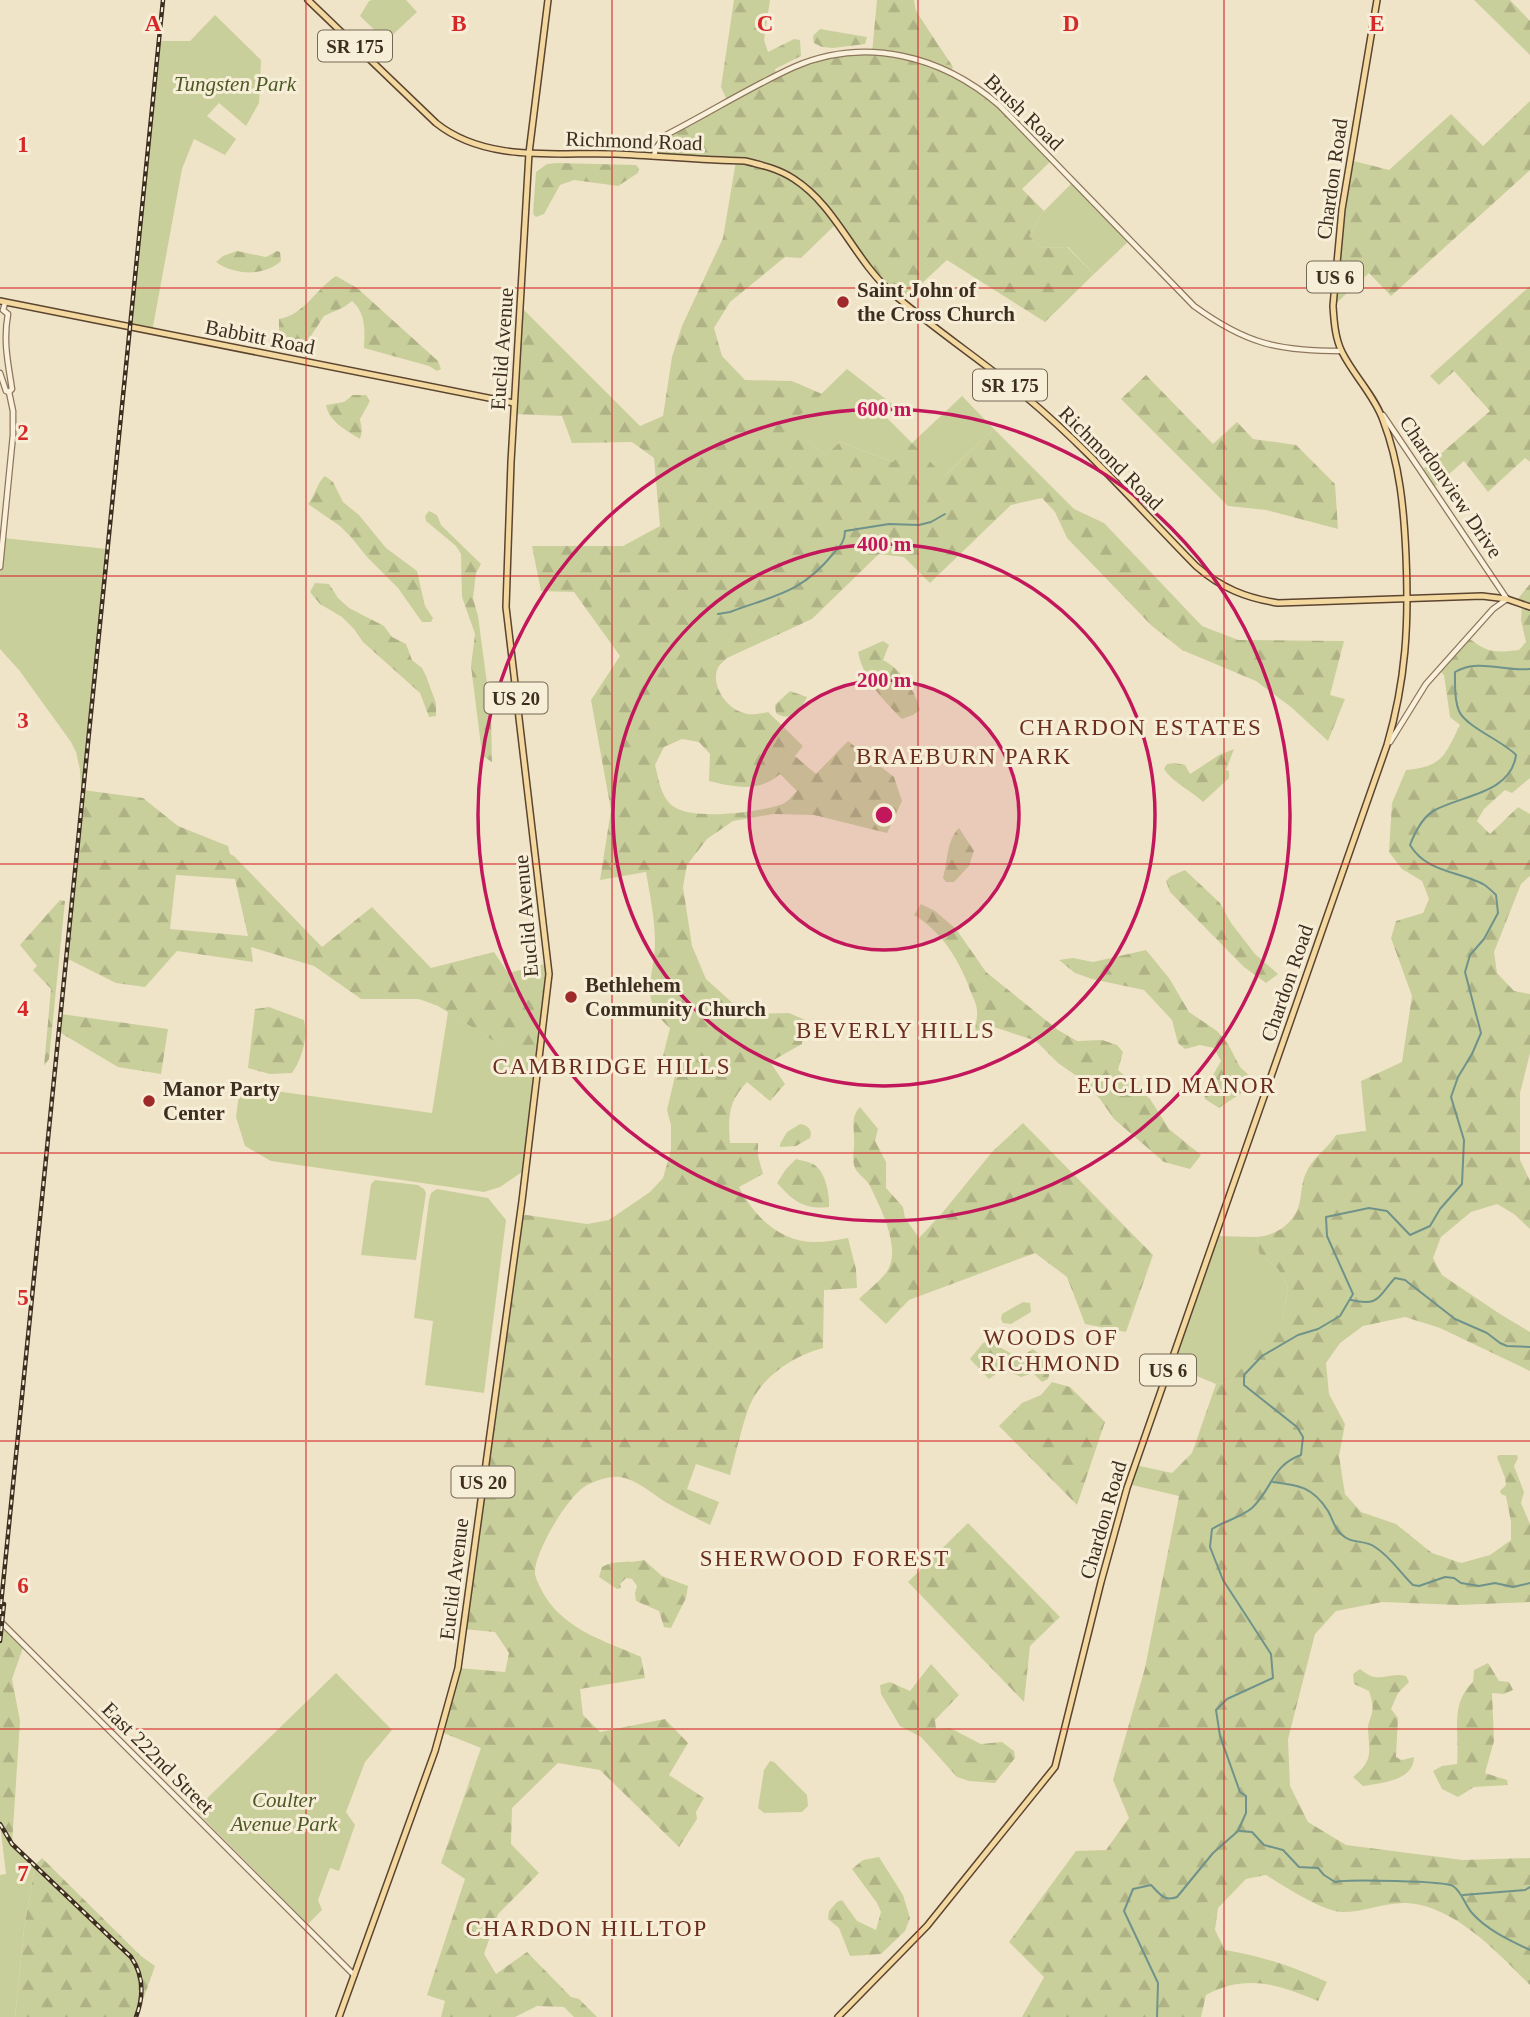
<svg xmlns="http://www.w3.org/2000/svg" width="1530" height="2017" viewBox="0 0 1530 2017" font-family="'Times New Roman',serif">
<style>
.green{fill:#c9cf9b}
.forest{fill:url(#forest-firs);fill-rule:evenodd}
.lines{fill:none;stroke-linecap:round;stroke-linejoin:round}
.stream{stroke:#6f938a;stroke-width:2}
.minor-casing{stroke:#8d765c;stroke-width:7}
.major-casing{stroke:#5b4430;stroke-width:8}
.minor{stroke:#faf1dc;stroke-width:4.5}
.major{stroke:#f3d9a0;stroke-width:5}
.rail-casing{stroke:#3d2e20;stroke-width:4.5}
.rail{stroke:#f7eed8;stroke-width:2;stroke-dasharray:5;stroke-linecap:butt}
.grid{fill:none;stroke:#d62828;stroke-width:2;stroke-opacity:0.55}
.ring{fill:none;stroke:#c2185b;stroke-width:3.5}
.poi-dot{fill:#9e2a2b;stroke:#f7eed8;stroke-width:2.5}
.labels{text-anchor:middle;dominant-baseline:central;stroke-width:6;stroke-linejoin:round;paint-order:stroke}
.shield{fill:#f7eed8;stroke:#756857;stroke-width:2}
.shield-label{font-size:19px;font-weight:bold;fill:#3d2e20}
.park-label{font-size:21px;font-style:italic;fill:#4d5a26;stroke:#f7eed8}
.street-label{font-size:21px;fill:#3d2e20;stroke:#f7eed8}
.poi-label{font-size:21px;font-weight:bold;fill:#3d2e20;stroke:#f7eed8;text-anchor:start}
.neighbourhood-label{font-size:23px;letter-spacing:2px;fill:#6b2e1e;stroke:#f7eed8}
.grid-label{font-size:23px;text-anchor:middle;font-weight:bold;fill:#d62828;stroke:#f7eed8;stroke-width:6;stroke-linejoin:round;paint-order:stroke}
.centre{fill:#c2185b;stroke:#f7eed8;stroke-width:3.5}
.ring-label{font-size:21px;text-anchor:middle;font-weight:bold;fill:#c2185b;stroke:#f7eed8;stroke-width:6;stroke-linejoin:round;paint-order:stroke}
</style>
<defs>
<pattern id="forest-firs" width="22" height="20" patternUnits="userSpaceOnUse" patternTransform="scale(1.75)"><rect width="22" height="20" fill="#c9cf9b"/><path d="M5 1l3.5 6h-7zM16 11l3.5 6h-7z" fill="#aeb285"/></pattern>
</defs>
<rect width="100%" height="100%" fill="#f0e4c8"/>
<g class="green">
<path d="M372 0H406L417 12 386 41 360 16 369 1Z"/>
<path d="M215 15 261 60 259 103 246 126 219 103 207 116 236 139 225 155 194 139 182 169 152 332 130 328 159 41H190Z"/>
<path d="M1073 182 1130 240 1094 274 1068 247 1042 248 1029 236 1044 211Z"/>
<path d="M847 369 896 407 886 417 912 443 962 396 994 429 944 476 893 462 840 442 826 455 787 427Z"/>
<path d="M3 538 107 549 83 790H81L80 770 76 752 71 742 19 670 0 649V567Z"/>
<path d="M448 1012 539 1069 525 1170 500 1187 484 1192 271 1161 245 1146 236 1117 240 1086 432 1113Z"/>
<path d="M375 1180 418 1185 424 1189 426 1193 416 1260 361 1255 371 1184Z"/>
<path d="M437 1189 488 1198 506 1220 484 1393 425 1385 433 1321 414 1318 429 1200 431 1193Z"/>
<path d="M1215 1236 1257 1237 1259 1253 1278 1269 1288 1287 1283 1319 1264 1344 1231 1381 1216 1384 1170 1365Z"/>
<path d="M1023 1302 1030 1303 1031 1312 1011 1324 1003 1323 1001 1319 1002 1314Z"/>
<path d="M336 1673 392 1730 365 1762 346 1812 355 1825 339 1871 330 1868 318 1900 322 1910 308 1924 195 1810Z"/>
<path d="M770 1761 774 1762 807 1795 808 1806 802 1812 764 1813 758 1808 764 1770Z"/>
<path d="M0 1824 7 1838 35 1865 24 1929 15 2017H0V1875L6 1874Z"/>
</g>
<g class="forest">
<path d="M734 0H770L764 40 768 52 794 39 800 40 801 56 775 69 777 76 829 56 872 53 877 0H914L916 11 953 67 951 71 983 91 1052 160 1022 189 1044 211 1029 236 1042 248 1067 247 1094 274 1045 322 947 260 903 301 891 292 836 224 801 258 785 257 730 302 714 328 722 356 745 380 792 381 822 394 788 427 826 455 840 442 893 462 912 443 944 476 994 429 1074 509 1104 523 1202 626 1238 640 1344 641 1330 695 1345 699 1328 741 1291 707 1256 681 1182 650 1152 626 1067 538 1055 512 1042 498 1011 505 930 583 904 557 879 554 812 619 727 658C724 661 721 663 719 666 709 682 725 707 741 712 750 716 759 714 768 712L803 746 795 756 816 774 848 741 894 777 902 801 887 833 814 815 773 814 733 821 707 839 687 865 683 887 692 946 706 979 737 1007 752 1014 789 1013 805 1020 802 1044 770 1062 785 1084 770 1101 747 1082C728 1102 728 1117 730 1143H758V1156L763 1174 739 1187C754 1217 781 1242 815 1242 826 1242 837 1240 848 1238L856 1269 857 1288 824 1290 823 1348C793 1356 761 1377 749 1407 741 1429 736 1453 730 1475L696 1464 687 1489 719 1502 710 1525C696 1518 681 1511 667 1503 652 1494 638 1480 620 1477 609 1476 594 1481 584 1487 567 1498 533 1554 535 1574 536 1579 539 1585 541 1589 561 1629 603 1640 641 1657L645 1678 580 1689 583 1715 600 1732 665 1719 688 1743 669 1775 704 1798 696 1812 697 1819 679 1847 600 1770 558 1763 512 1808 511 1844 539 1873 498 1914 484 1954 496 1974 527 1952 571 1997 579 1999 597 2017H574L564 2007 537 2006 515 2017H441L445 2001 427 1995 465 1879 441 1863 481 1748 441 1732 458 1668 505 1672 509 1653 495 1632 463 1629 520 1214 587 1224 609 1220 650 1192 663 1178 671 1150V1125L667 1110 678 1063 663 1056 670 1028C638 1000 654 979 655 943 655 919 650 896 646 872L600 880 611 810 591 700 620 656 574 592 541 591 532 546H623L660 526 654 458 632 442 572 443 562 416 514 414 521 307 640 426 663 416 672 357 682 326 723 238 736 161 654 158 661 139 728 102 721 87ZM682 739 699 742 710 754 709 781C734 787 759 793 780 774L797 791C792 796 787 803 780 805 758 812 697 820 676 808 661 800 659 780 655 765L664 747Z"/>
<path d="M1474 0H1510L1530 21V55Z"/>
<path d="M820 29 867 37 865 44 833 48 822 47 814 43 813 36Z"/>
<path d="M1530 101V170L1391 296 1369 273 1333 306 1350 160 1389 170 1451 114 1483 146Z"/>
<path d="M557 163 636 165 639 169 638 173 618 186 574 180 560 185 544 214 536 217 533 214 536 172 547 164Z"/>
<path d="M237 251 266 257 277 251 280 252 281 261C264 277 234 275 216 262L223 256Z"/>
<path d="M336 276 357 288 438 361 441 369 437 371 429 366 364 348C365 331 366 313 352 301L344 307 324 316 305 345 279 336V319C304 315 316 289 336 276Z"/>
<path d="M1530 286V462L1525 458 1488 492 1464 461 1433 488 1421 471 1490 411 1454 371 1439 385 1430 376Z"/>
<path d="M1146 375 1213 444 1237 422 1253 439 1296 445 1335 484 1338 529 1266 510 1228 506 1121 399Z"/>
<path d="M353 395H366L370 401 360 419 362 431 360 439C346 430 329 422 326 405L344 402Z"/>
<path d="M325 476 333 482 343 502 359 515 386 548 417 571 425 606 433 618 431 622H422L398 588 367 557 351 537 340 526 308 504C316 494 316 484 325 476Z"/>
<path d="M429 511 437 515 441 525 481 564 476 573 473 598 478 616 491 713 492 762 483 756 481 746 471 666 475 634 462 597 461 554 456 546 426 521 425 516Z"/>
<path d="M315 583 329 584 338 598 349 608 384 626 392 637 406 644 412 660 422 668 426 676 436 703V716L429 717 420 693 363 642 354 629 342 617 320 604 310 592Z"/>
<path d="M1530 584V778L1512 793 1505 790 1484 809 1477 821 1490 834 1518 807 1530 814V876L1521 884 1494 952 1497 973 1514 991 1530 994V1053L1520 1093V1160L1530 1181V1229L1514 1214 1497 1204 1471 1212 1441 1237 1433 1258 1442 1275 1500 1314 1530 1332V1371L1440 1328 1405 1317 1363 1326 1340 1343 1326 1363 1329 1394 1345 1424 1339 1456 1345 1494 1361 1512 1396 1524 1432 1553 1461 1563 1490 1555 1511 1540V1522L1506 1496 1501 1494 1500 1491 1506 1485 1505 1478 1497 1457 1499 1455H1517L1518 1458 1514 1466 1524 1492 1521 1503 1530 1524V1602L1458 1605 1382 1602 1336 1611 1315 1634 1288 1739 1290 1786 1308 1822 1346 1845 1463 1860 1530 1858V1985C1498 1953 1455 1906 1407 1903 1386 1902 1364 1912 1343 1912 1323 1912 1284 1886 1266 1875L1246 1879 1218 1908 1215 1930 1225 1950C1262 1956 1294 1967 1327 1982L1318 2001C1279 1985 1246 1973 1206 1995L1201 2017H1022L1044 1977 1009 1942 1076 1851 1106 1850 1129 1818 1113 1780 1145 1668 1179 1496 1128 1484 1135 1465 1172 1473 1192 1453 1216 1384 1231 1381 1283 1319 1288 1287 1278 1269 1259 1253 1257 1237C1278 1235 1296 1222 1300 1201 1302 1189 1302 1179 1308 1169 1315 1156 1328 1148 1336 1135L1366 1131 1361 1081 1402 1062 1412 996 1391 938 1396 921 1423 913 1429 899 1422 881 1402 869 1389 852 1392 803 1406 770C1444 766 1444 756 1460 725L1450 717 1444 675 1438 669 1467 637C1488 653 1494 653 1519 650L1526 642 1521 620 1522 604 1516 601Z"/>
<path d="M883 641 889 645 883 660C901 669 915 690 920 710L913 715 902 719C882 699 864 680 858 652Z"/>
<path d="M790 691 807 697C801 711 790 723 776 713L775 705Z"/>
<path d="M1234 749 1226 770 1229 771V778L1203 802C1191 790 1174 784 1164 769L1167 764 1175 763 1185 765 1190 774 1219 755Z"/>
<path d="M83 790 143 798 178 826 228 846 230 854 234 856 322 947 372 907 431 968 494 952 508 973 549 963 539 1069 438 1006 419 999H361L314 966 251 947 253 962 177 951 145 987 116 983 66 958ZM176 875 235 879 248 936 170 929Z"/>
<path d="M959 828 974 851 969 866 954 882H946L943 878C948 861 946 841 959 828Z"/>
<path d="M1185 870 1220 903 1231 923 1255 954 1278 974 1266 983 1244 967 1170 892 1166 881 1171 876Z"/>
<path d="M60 900 65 901 49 1059 44 1066 51 989 33 970 37 966 20 945Z"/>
<path d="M921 904 935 911 956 929 986 972 1058 1030 1077 1041 1102 1040 1117 1045 1123 1052 1118 1070 1150 1099 1169 1129 1201 1155 1190 1169 1164 1162 1114 1119 1100 1099 1081 1079 1058 1063 1036 1041 985 1024 976 1033C974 1025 978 1019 977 1011 977 1006 974 999 972 995 961 963 943 932 914 915Z"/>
<path d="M1146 950 1169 978 1189 1012 1217 1031 1227 1042 1240 1067 1251 1077 1241 1093 1219 1108 1205 1099 1204 1091 1221 1061 1214 1048 1200 1045 1185 1049 1178 1043 1172 1020 1144 990 1092 979 1075 973 1059 960 1073 958 1093 962Z"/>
<path d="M269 1007 304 1020C308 1038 302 1059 292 1073L270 1074 248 1068 255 1009Z"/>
<path d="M61 1014 168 1029 161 1074 118 1067 59 1032Z"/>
<path d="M860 1107 878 1129 875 1141 886 1162V1188L903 1207 905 1218 919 1238 943 1212 992 1152 1023 1123 1153 1255 1126 1332 1085 1324 1067 1277 1035 1253 909 1300 886 1324 859 1299C867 1291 879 1282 886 1273 903 1250 880 1207 870 1186 866 1178 856 1174 854 1165 852 1156 855 1146 854 1138 854 1126 851 1116 860 1107Z"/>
<path d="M800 1124C808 1125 813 1130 810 1138L796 1146 780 1147V1144L787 1132Z"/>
<path d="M796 1159C803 1161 813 1162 818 1168 826 1176 830 1196 829 1207 805 1210 793 1201 777 1183L786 1169Z"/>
<path d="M989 1341 1019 1358 1033 1349 1052 1364 1048 1379 1042 1382 1033 1373 1021 1377 1003 1369 989 1379 970 1359 983 1343Z"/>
<path d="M1052 1382 1070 1387 1105 1422 1077 1505 999 1426 1022 1403 1041 1395Z"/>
<path d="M968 1523 1060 1617 1030 1646 1024 1702 908 1582Z"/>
<path d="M644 1560 662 1576 688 1586 686 1598 671 1628 664 1627 659 1611 636 1601 635 1593 637 1586 632 1579 626 1578 620 1584 621 1588 617 1589 599 1577 602 1567C616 1559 629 1564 644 1560Z"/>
<path d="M0 1621 24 1645 12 1679 20 1721 12 1844 0 1824Z"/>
<path d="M1488 1663 1499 1681 1509 1682 1513 1690 1504 1694 1492 1693 1494 1741 1485 1773 1507 1780 1508 1785 1474 1787 1458 1797 1442 1789 1433 1771 1442 1766 1457 1764C1460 1735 1449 1704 1473 1682L1474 1670Z"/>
<path d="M931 1664 959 1695 935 1720 936 1729 950 1728 981 1744 1002 1742 1014 1751 1015 1758 995 1783 969 1781 957 1777 921 1737 900 1726 881 1694 880 1685 890 1682 910 1691Z"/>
<path d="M1360 1669C1380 1686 1386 1671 1406 1676L1409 1682 1398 1693 1391 1709 1398 1718 1396 1757 1402 1760 1414 1757C1414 1781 1381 1783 1363 1786L1353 1777C1374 1760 1369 1753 1368 1728 1368 1723 1371 1718 1372 1712 1374 1706 1371 1698 1369 1691L1354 1684 1353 1674Z"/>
<path d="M879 1857 903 1895 910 1918 905 1931 881 1954 850 1956 839 1928 828 1919 829 1911 837 1902 842 1900 857 1921 876 1930 881 1912 877 1903 852 1869 863 1860Z"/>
<path d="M42 1858 141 1956 155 1966 137 2017H15L24 1929 35 1865Z"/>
</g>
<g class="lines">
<g class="stream">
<path d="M718 614 730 612C775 595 800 594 833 554 840 546 845 542 845 531L889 524 919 525 931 522 945 514"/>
<path d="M1351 1300C1380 1307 1378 1296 1395 1278L1405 1280 1455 1319 1487 1333 1500 1343 1507 1346 1530 1347"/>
<path d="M1273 1482C1299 1485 1313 1487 1328 1511 1333 1519 1334 1528 1341 1534 1352 1545 1364 1539 1375 1547 1391 1557 1400 1573 1413 1585L1419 1586 1445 1577 1454 1578 1461 1583 1479 1586 1495 1583 1513 1587 1530 1583"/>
<path d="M1240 1831 1252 1832 1264 1845 1283 1850 1299 1867 1318 1868 1324 1875 1335 1882C1348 1879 1445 1881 1453 1886 1463 1893 1464 1904 1472 1913 1487 1930 1509 1940 1530 1950"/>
<path d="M1463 1895 1525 1890 1530 1887"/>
<path d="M1157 2017 1158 1983 1124 1911 1133 1889 1151 1885C1160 1894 1164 1902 1177 1897L1213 1853 1238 1831 1246 1813V1796L1240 1792 1220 1736 1216 1710 1227 1699 1273 1678 1271 1654 1223 1580 1210 1547 1212 1529C1223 1522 1243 1516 1252 1508 1273 1488 1272 1465 1301 1455L1303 1437 1297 1427 1244 1385V1375L1262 1356 1298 1335 1318 1329 1340 1316 1353 1294 1327 1236 1326 1217 1369 1208 1387 1211 1410 1235 1430 1226 1440 1209 1462 1184 1464 1140 1451 1097 1458 1077 1472 1054 1481 1033 1465 972 1470 955 1484 939 1498 913 1496 895C1492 891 1488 887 1483 884 1458 871 1426 872 1410 845 1415 832 1422 817 1435 810 1463 795 1511 793 1516 755 1503 741 1466 727 1459 711 1454 700 1455 684 1455 672 1479 658 1504 672 1530 669"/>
</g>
<defs>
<g id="minor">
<path d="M654 156 656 148 666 135C709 113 750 87 794 67 866 36 942 56 999 105L1194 306C1246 344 1278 351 1341 351"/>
<path d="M0 373 6 391 9 392 12 389C8 363 3 341 8 314L3 310 5 303"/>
<path d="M1383 415 1507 599 1493 609 1426 684 1390 742"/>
<path d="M0 567 13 435V411L9 392"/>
<path d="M0 1621 354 1975"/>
</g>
<g id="major">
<path d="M308 0 436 123C486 163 556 152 616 154 659 156 702 160 745 161 762 165 779 169 794 179 836 206 854 259 891 292 934 329 982 361 1026 397 1087 448 1140 509 1196 566 1221 588 1246 598 1278 603L1482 596 1507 599 1530 607"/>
<path d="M0 301 514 403"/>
<path d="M339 2017 435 1751 458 1668 522 1201 549 974 506 607 511 462 529 153 548 0"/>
<path d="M838 2017 927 1926 1055 1767 1101 1582 1127 1488 1387 745C1406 680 1409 624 1406 556 1404 509 1400 465 1383 420 1374 395 1354 376 1342 352 1335 338 1334 321 1333 306L1342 209 1377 0"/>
</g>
</defs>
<use href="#minor" class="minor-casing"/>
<use href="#major" class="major-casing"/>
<use href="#minor" class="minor"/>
<use href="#major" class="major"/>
<defs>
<g id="rail">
<path d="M0 1614 163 0"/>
<path d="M0 1641 4 1604"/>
<path d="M0 1824 12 1844 131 1957C144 1976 144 1996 136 2017"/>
</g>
</defs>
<use href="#rail" class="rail-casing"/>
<use href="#rail" class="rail"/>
</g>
<path class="grid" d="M306 0V2017M612 0V2017M918 0V2017M1224 0V2017M0 288H1530M0 576H1530M0 864H1530M0 1153H1530M0 1441H1530M0 1729H1530"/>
<circle cx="884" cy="815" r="135" fill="#c2185b" fill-opacity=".12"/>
<g class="ring">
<circle cx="884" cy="815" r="135"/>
<circle cx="884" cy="815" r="271"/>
<circle cx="884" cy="815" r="406"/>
</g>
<g class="poi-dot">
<circle cx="843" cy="302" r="7"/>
<circle cx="571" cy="997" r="7"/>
<circle cx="149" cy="1101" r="7"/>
</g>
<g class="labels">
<g class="shield">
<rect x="318" y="30.5" width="74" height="31" rx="5"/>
<rect x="1307" y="261.5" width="56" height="31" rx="5"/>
<rect x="973" y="369.5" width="74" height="31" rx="5"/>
<rect x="484.5" y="682.5" width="63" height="31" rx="5"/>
<rect x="1140" y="1354.5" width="56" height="31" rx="5"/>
<rect x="451.5" y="1466.5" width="63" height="31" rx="5"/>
</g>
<g class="shield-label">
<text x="355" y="46">SR 175</text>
<text x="1335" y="277">US 6</text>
<text x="1010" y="385">SR 175</text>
<text x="516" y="698">US 20</text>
<text x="1168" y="1370">US 6</text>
<text x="483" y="1482">US 20</text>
</g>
<g class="park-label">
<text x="235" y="84">Tungsten Park</text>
<text x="284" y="1800">Coulter<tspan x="284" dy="24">Avenue Park</tspan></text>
</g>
<g class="street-label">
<text transform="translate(1024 112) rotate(44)">Brush Road</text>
<text transform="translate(634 141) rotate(2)">Richmond Road</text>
<text transform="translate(1332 179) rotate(-82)">Chardon Road</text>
<text transform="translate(260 337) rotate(11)">Babbitt Road</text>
<text transform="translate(502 349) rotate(-86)">Euclid Avenue</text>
<text transform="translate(1111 458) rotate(45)">Richmond Road</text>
<text transform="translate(1451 487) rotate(56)">Chardonview Drive</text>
<text transform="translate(526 916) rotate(-95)">Euclid Avenue</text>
<text transform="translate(1287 983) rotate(-71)">Chardon Road</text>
<text transform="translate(1103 1520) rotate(-74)">Chardon Road</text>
<text transform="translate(454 1579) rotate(-83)">Euclid Avenue</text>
<text transform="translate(158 1758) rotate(45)">East 222nd Street</text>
</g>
<g class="poi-label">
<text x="857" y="290">Saint John of<tspan x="857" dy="24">the Cross Church</tspan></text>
<text x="585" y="985">Bethlehem<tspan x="585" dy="24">Community Church</tspan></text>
<text x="163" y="1089">Manor Party<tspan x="163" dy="24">Center</tspan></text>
</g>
<g class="neighbourhood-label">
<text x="1141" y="727">CHARDON ESTATES</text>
<text x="964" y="756">BRAEBURN PARK</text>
<text x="896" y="1030">BEVERLY HILLS</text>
<text x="612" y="1066">CAMBRIDGE HILLS</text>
<text x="1177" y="1085">EUCLID MANOR</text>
<text x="1051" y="1337">WOODS OF<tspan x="1051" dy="26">RICHMOND</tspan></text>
<text x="825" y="1558">SHERWOOD FOREST</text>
<text x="587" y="1928">CHARDON HILLTOP</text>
</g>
</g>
<g class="grid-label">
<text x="153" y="31">A</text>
<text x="459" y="31">B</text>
<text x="765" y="31">C</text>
<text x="1071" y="31">D</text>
<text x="1377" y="31">E</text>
<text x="23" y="152">1</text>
<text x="23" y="440">2</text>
<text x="23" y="728">3</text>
<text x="23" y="1016">4</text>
<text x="23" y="1305">5</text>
<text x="23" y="1593">6</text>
<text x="23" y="1881">7</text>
</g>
<circle cx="884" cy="815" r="10" class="centre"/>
<g class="ring-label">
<text x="884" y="416">600 m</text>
<text x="884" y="551">400 m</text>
<text x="884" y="687">200 m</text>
</g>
</svg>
